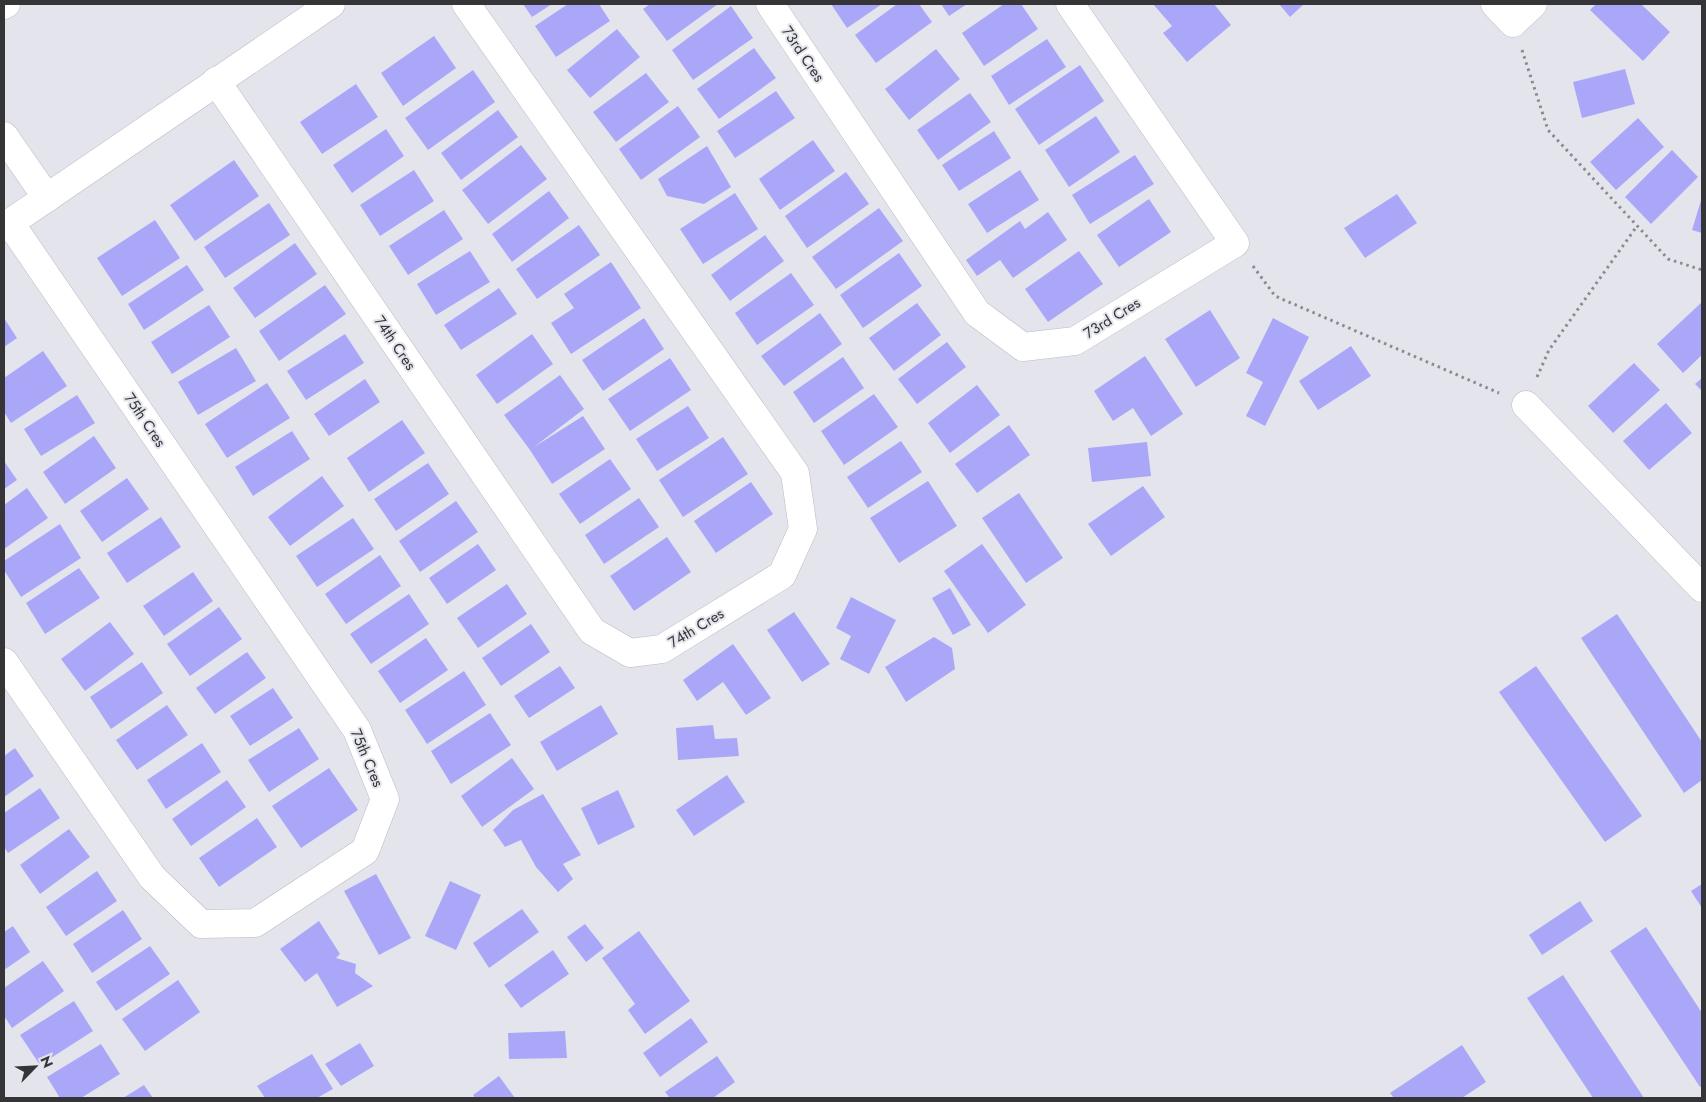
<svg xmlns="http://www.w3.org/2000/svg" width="1706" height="1102" viewBox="0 0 1706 1102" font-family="Jost,sans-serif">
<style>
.building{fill:#aaa7f9}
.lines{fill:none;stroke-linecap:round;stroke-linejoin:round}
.minor-casing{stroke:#bbbbc2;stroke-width:29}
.path{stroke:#8a8b90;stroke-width:3;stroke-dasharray:2.5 4;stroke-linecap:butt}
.minor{stroke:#fff;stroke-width:28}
.labels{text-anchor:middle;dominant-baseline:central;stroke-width:4;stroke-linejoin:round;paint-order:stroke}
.street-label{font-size:15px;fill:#353538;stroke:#e4e5ec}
</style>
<rect width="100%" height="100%" fill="#e4e5ec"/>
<g class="building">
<path d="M523 4H552L532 17Z"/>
<path d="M568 4H599L610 21 556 57 535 26Z"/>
<path d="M650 4H718L667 41 643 9Z"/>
<path d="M831 4H882L847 28Z"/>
<path d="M897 4H919L932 22 876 63 855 35Z"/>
<path d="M941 4H967L949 16Z"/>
<path d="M1004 4H1021L1038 29 984 66 962 33Z"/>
<path d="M1153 4H1214L1231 25 1187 62 1163 33 1172 26Z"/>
<path d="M1279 4H1304L1290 17Z"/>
<path d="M1596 4H1641L1670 32 1643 61 1590 10Z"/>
<path d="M731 6 753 38 693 80 672 50Z"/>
<path d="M617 29 640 57 590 98 567 70Z"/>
<path d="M434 36 456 68 403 106 381 73Z"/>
<path d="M1047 39 1066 67 1009 105 991 76Z"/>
<path d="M754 48 776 78 719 119 697 89Z"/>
<path d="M936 49 960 79 909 120 885 89Z"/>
<path d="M1080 65 1104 101 1039 145 1015 109Z"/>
<path d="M1625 69 1635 104 1582 118 1573 82Z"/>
<path d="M473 70 495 102 428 150 405 118Z"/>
<path d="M646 73 669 102 616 142 593 112Z"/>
<path d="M356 84 378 117 322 154 300 122Z"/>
<path d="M776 91 795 118 735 158 717 131Z"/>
<path d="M970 93 991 122 938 160 917 130Z"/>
<path d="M678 106 700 137 641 180 619 149Z"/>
<path d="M498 110 518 137 461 180 441 153Z"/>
<path d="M1096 116 1120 152 1069 187 1045 150Z"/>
<path d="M1638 118 1664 147 1616 190 1590 162Z"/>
<path d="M386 129 404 156 352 193 333 165Z"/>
<path d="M994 131 1011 158 959 191 942 165Z"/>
<path d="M813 140 835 171 780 210 759 179Z"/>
<path d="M521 145 547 179 488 224 462 190Z"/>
<path d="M707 146 731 187 704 204 667 196 658 179Z"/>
<path d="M1672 150 1698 177 1651 224 1625 197Z"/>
<path d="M1135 155 1154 184 1090 224 1072 195Z"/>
<path d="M234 160 259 196 195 241 170 205Z"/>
<path d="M414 170 434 201 380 236 360 205Z"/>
<path d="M1020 170 1039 200 987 233 968 204Z"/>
<path d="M846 172 869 204 807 248 785 216Z"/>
<path d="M549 191 569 218 512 262 492 234Z"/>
<path d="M735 193 758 229 703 264 680 229Z"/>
<path d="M1397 194 1417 223 1365 258 1344 228Z"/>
<path d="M1702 197V233L1692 230Z"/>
<path d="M1149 199 1171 232 1119 267 1097 235Z"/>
<path d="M269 203 290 235 225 278 204 247Z"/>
<path d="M879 208 903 241 836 289 812 257Z"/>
<path d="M444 210 463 239 408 275 389 246Z"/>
<path d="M1048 212 1067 240 1013 278 1000 260 977 276 966 260 1020 221 1025 229Z"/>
<path d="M155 220 180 258 122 296 97 258Z"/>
<path d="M579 225 600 255 537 299 516 269Z"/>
<path d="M765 235 784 261 730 301 711 275Z"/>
<path d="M295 243 317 274 255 318 233 288Z"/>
<path d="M470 251 490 282 436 315 417 284Z"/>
<path d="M1079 251 1103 284 1048 322 1025 289Z"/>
<path d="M899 253 922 286 863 328 840 295Z"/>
<path d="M611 262 641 308 571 354 551 323 574 308 564 294Z"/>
<path d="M187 265 204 290 144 330 128 304Z"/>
<path d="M791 273 814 305 757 345 735 313Z"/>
<path d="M325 285 346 314 279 361 259 331Z"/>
<path d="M499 288 517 314 461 350 444 325Z"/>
<path d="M1702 302V355L1683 373 1657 344Z"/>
<path d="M917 303 941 335 894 371 869 338Z"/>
<path d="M209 305 230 337 172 374 151 342Z"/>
<path d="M1210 310 1240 358 1196 387 1165 339Z"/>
<path d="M820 313 842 344 784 386 761 356Z"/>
<path d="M4 318 17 338 4 347Z"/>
<path d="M644 318 664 349 603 391 582 360Z"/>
<path d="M1273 318 1309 337 1265 426 1246 416 1263 382 1246 373Z"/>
<path d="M345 334 364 363 306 400 287 371Z"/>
<path d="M532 334 553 364 497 404 476 375Z"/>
<path d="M947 342 966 367 917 404 898 379Z"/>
<path d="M1351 346 1371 376 1318 410 1299 381Z"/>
<path d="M236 348 256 381 198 415 178 382Z"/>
<path d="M43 351 67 386 11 423 4 412V378Z"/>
<path d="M1145 356 1183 414 1151 436 1133 408 1113 421 1094 391Z"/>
<path d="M843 357 864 388 814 423 793 392Z"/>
<path d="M670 358 691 390 630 431 608 399Z"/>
<path d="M1634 363 1660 390 1613 433 1588 406Z"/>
<path d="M560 375 584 409 534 447 583 416 605 449 552 484 530 450 504 415Z"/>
<path d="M1702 378V391L1695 384Z"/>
<path d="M365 379 380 402 329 436 314 414Z"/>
<path d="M267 383 290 418 227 458 205 424Z"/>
<path d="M977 385 1000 415 950 453 928 423Z"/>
<path d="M874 394 898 427 844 465 821 431Z"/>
<path d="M77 395 95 423 41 456 24 429Z"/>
<path d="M1666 403 1692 433 1649 470 1623 441Z"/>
<path d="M688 406 709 438 657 471 636 439Z"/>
<path d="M402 420 425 453 369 492 347 458Z"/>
<path d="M1009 425 1030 455 977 493 955 464Z"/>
<path d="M292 431 310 459 253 496 235 467Z"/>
<path d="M94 436 116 468 65 504 43 472Z"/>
<path d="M723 437 748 474 683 517 659 480Z"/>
<path d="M901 441 922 472 868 508 847 477Z"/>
<path d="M1147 442 1151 476 1092 482 1088 448Z"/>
<path d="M610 459 631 489 580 524 559 494Z"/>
<path d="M4 461 17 480 4 489Z"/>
<path d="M428 463 449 494 396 531 374 499Z"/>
<path d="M322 476 344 506 290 546 268 517Z"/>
<path d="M127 478 149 509 102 542 80 511Z"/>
<path d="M928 481 957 526 899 563 870 518Z"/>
<path d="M751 482 773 514 716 553 694 521Z"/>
<path d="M1143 486 1165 517 1111 556 1088 524Z"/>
<path d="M27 488 48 518 4 549V505Z"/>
<path d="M1019 493 1063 558 1026 583 982 518Z"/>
<path d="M639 498 659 527 604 564 585 535Z"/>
<path d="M456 501 478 532 420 572 399 541Z"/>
<path d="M161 517 181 547 127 583 107 553Z"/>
<path d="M353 518 374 549 317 587 296 556Z"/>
<path d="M60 524 81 558 21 597 4 570V561Z"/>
<path d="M667 537 691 572 634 611 610 576Z"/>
<path d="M478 544 496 570 447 604 429 578Z"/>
<path d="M982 544 1026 605 988 633 944 571Z"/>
<path d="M380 555 401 586 346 624 325 594Z"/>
<path d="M79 568 100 598 45 634 26 603Z"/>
<path d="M193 572 213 601 164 636 143 606Z"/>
<path d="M507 584 527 614 478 648 457 618Z"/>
<path d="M950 588 971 625 953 635 932 598Z"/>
<path d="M409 594 429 624 371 664 350 634Z"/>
<path d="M851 597 896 620 869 674 840 659 851 636 836 628Z"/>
<path d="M219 607 242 639 190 676 167 644Z"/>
<path d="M794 612 830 664 802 682 767 630Z"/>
<path d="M1617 614 1702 742V780L1684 793 1581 638Z"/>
<path d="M110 622 134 654 85 691 61 659Z"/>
<path d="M531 624 550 652 501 686 482 658Z"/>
<path d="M934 637 952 648 955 669 906 702 885 667Z"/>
<path d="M426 638 448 670 400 703 378 671Z"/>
<path d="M733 644 771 698 746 715 723 682 697 701 683 680Z"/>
<path d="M247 652 266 678 215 714 196 688Z"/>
<path d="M142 662 163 693 111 729 90 697Z"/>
<path d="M560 666 575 688 529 718 514 696Z"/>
<path d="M1536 666 1642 816 1605 842 1499 692Z"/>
<path d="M464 671 486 705 427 744 405 710Z"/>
<path d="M273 688 293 718 250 746 230 716Z"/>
<path d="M167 705 188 735 137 770 116 740Z"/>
<path d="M601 705 618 734 557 771 540 742Z"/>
<path d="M490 713 511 745 451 784 431 751Z"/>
<path d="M713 725 715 739 737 738 739 756 678 760 676 728Z"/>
<path d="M299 728 319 759 269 792 248 760Z"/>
<path d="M202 743 221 772 166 809 147 780Z"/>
<path d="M15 748 34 776 4 797V756Z"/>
<path d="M512 758 534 789 482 827 461 796Z"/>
<path d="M329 768 358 810 301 848 272 806Z"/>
<path d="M727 775 745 802 694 836 676 810Z"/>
<path d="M227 780 246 807 191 846 172 819Z"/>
<path d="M40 788 60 818 8 853 4 847V813Z"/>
<path d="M618 790 635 827 598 845 581 808Z"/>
<path d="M543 794 581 855 563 864 573 879 558 892 536 867 521 840 505 847 493 830 513 810Z"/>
<path d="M257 818 277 847 219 887 199 858Z"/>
<path d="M69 829 90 857 40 894 20 865Z"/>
<path d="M97 871 117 901 66 936 46 907Z"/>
<path d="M376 874 411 938 379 955 344 891Z"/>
<path d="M450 881 481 895 456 950 425 936Z"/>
<path d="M1702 884V908L1691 891Z"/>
<path d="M1580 901 1593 921 1542 955 1529 935Z"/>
<path d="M522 909 539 932 489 968 473 943Z"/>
<path d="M123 910 142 939 92 973 73 944Z"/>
<path d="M319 921 340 954 336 958 356 964 355 973 373 986 337 1007 317 973 305 982 280 949Z"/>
<path d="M585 924 604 948 586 962 567 937Z"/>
<path d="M13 926 30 952 4 970V932Z"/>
<path d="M1646 927 1702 1013V1086L1700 1087 1610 951Z"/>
<path d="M639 931 690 1001 645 1034 628 1010 635 1004 602 958Z"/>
<path d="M150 946 170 974 116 1011 96 982Z"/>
<path d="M553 950 569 974 521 1008 504 985Z"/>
<path d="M43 961 64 991 12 1028 4 1016V988Z"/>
<path d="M1563 975 1644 1098H1593L1527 998Z"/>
<path d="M178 980 200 1012 145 1051 122 1019Z"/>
<path d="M74 1001 93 1031 40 1065 20 1035Z"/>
<path d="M691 1018 708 1042 660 1077 643 1053Z"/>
<path d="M565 1031 567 1058 509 1059 508 1033Z"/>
<path d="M360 1043 374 1066 341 1086 325 1064Z"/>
<path d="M101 1044 120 1074 81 1098H60L47 1077Z"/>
<path d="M1462 1045 1486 1082 1462 1098H1394L1390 1093Z"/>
<path d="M312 1054 333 1089 317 1098H265L257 1086Z"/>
<path d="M717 1056 735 1082 713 1098H670L665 1092Z"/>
<path d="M499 1076 515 1098H475L473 1095Z"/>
<path d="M144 1085 153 1098H123Z"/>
</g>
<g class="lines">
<defs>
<g id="minor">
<path d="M770 4 977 313 1023 347 1075 341 1235 243 1070 4"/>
<path d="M1495 4 1513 23 1533 4"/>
<path d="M4 5 6 4"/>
<path d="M216 81 592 631 630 653 662 649 782 575 803 529 795 473 466 4"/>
<path d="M4 136 47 198"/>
<path d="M4 227 331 4"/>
<path d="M1526 405 1702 588"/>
<path d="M4 662 152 877 201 924 255 923 365 851 385 799 357 730 10 223"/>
</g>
</defs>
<use href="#minor" class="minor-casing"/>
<g class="path">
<path d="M1522 50 1548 130 1668 259 1702 270"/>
<path d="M1253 266 1275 296 1499 393"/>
<path d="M1537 377 1549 350 1637 226"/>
</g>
<use href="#minor" class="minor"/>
</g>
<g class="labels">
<g class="street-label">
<text transform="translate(803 54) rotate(56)">73rd Cres</text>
<text transform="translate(1112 318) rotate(-32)">73rd Cres</text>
<text transform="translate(395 343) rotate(56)">74th Cres</text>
<text transform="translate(145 420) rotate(56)">75th Cres</text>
<text transform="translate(696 628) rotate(-31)">74th Cres</text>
<text transform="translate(367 758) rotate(67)">75th Cres</text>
</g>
</g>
<rect width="1706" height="1102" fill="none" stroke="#353538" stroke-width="10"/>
<g transform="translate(35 1067) rotate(66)" stroke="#e4e5ec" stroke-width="4" paint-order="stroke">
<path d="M0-4L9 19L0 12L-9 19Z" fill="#353538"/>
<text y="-8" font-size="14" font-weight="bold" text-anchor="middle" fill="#353538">N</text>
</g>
</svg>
